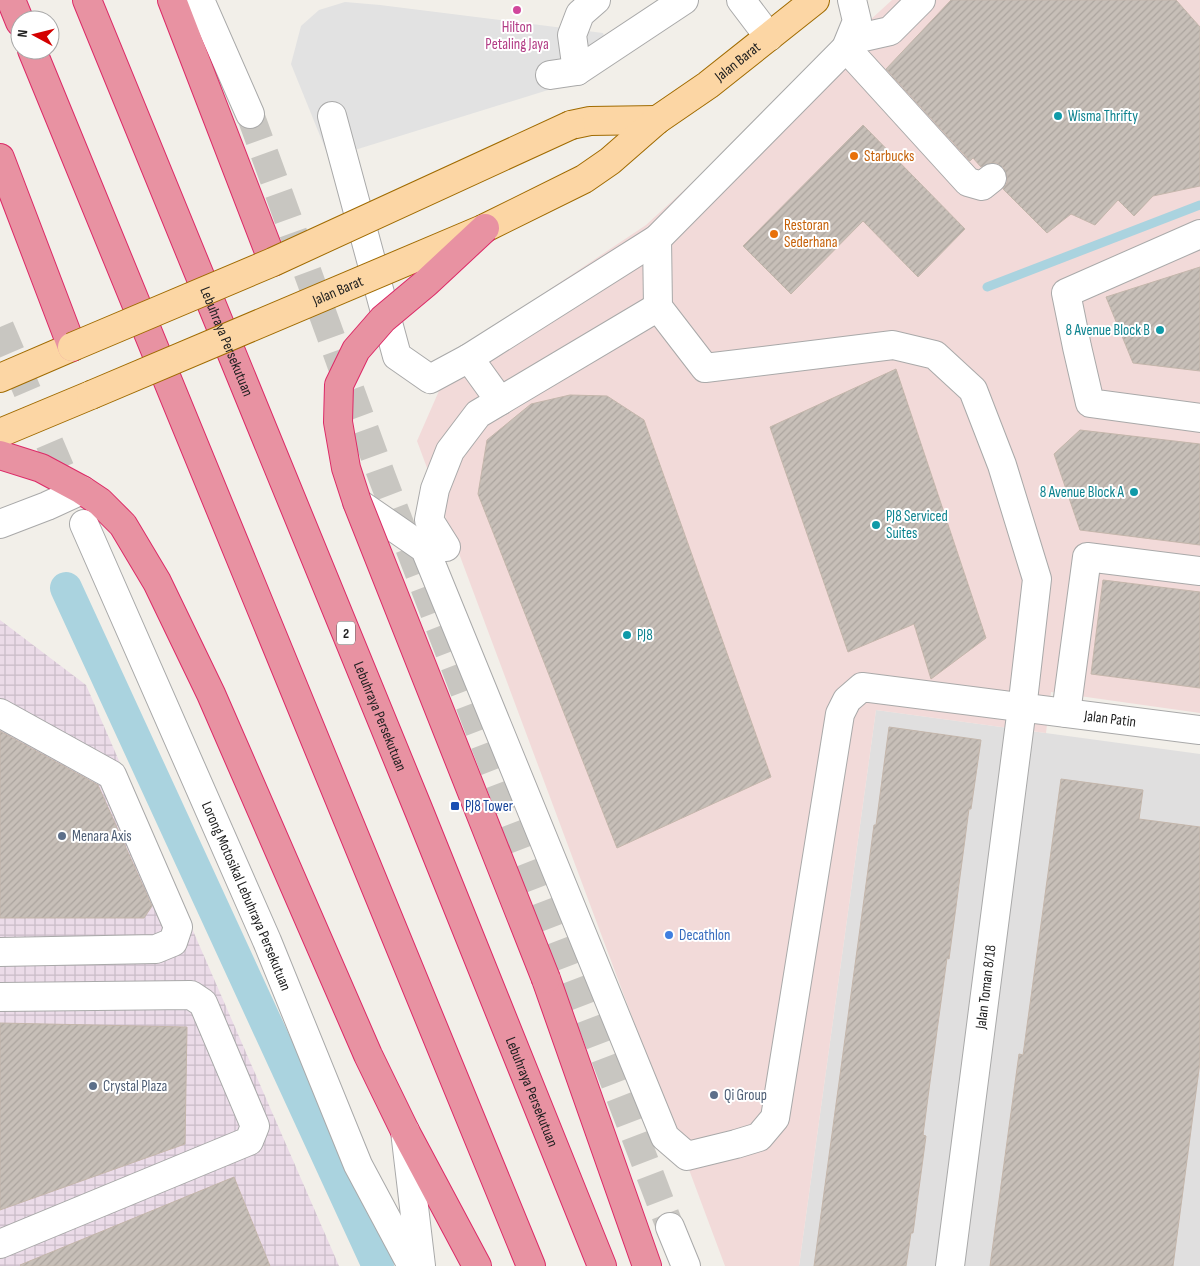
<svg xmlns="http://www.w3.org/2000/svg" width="1200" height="1266" viewBox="0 0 1200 1266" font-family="'Sofia Sans Condensed',sans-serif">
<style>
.residential{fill:#e0dfdf}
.commercial{fill:#f2dad9}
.industrial{fill:url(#industrial-grid)}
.parking{fill:#e2e2e2}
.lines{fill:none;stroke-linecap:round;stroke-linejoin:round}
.stream{stroke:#aad3df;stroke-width:9}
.canal{stroke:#aad3df;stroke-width:32}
.building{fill:url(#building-hatch);stroke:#c4b6ab}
.minor-tunnel{stroke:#c8c6c1;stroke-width:28;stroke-dasharray:28 14;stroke-linecap:butt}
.minor-casing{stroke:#a9a9a9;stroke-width:30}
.major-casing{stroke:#a06b00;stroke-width:30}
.highway-casing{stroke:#dc2a67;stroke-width:30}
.minor{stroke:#fff;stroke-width:28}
.major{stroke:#fcd6a4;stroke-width:28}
.highway{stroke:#e892a2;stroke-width:28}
.major-bridge-casing{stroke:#a06b00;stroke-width:30;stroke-linecap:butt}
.highway-bridge-casing{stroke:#dc2a67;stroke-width:30;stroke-linecap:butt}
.major-bridge{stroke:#fcd6a4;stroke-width:28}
.highway-bridge{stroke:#e892a2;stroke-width:28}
.hotel-dot{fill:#d1479c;stroke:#fff;stroke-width:2}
.culture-dot{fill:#0f9aa8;stroke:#fff;stroke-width:2}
.food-dot{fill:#e8710a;stroke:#fff;stroke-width:2}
.transit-dot{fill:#1a4fb4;stroke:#fff;stroke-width:2}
.service-dot{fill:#5c6f8a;stroke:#fff;stroke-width:2}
.shop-dot{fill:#3f7fe0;stroke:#fff;stroke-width:2}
.labels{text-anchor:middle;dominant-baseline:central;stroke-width:4;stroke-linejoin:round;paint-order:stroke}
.shield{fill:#fff;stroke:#646464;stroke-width:1}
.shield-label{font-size:14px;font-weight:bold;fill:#222}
.hotel-label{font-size:15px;fill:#b23c85;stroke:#fff}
.street-label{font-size:15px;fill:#222;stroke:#fff}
.culture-label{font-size:15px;fill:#0d838f;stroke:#fff;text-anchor:start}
.food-label{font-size:15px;fill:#c56008;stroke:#fff;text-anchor:start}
.transit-label{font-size:15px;fill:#164399;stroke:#fff;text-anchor:start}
.service-label{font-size:15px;fill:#4e5e75;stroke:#fff;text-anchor:start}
.shop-label{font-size:15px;fill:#366cbe;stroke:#fff;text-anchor:start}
</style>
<defs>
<pattern id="industrial-grid" width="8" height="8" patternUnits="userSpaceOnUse" patternTransform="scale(1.25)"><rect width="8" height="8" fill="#ebdbe8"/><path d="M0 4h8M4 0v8" fill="none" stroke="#c9bcc7"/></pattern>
<pattern id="building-hatch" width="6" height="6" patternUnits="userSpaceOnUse" patternTransform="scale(1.25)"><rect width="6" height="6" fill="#c7bfb8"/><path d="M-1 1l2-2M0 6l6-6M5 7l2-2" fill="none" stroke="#aba49e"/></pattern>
</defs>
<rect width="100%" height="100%" fill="#f2efe9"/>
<path class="residential" d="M876 710 1200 754V1266H799Z"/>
<path class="commercial" d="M892 0H1200V713L1051 692 1046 733 876 710 799 1266H725L417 441 456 352 646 225Z"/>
<path class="industrial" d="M0 620 86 685 339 1266H0Z"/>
<path class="parking" d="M345 2 380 5 603 33 614 61 561 86 329 158 291 64 301 26 319 10Z"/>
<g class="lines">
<path class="stream" d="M987 287 1200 205"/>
<path class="canal" d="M66 588 378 1266"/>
</g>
<g class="building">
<path d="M951 0H1176L1200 27V186L1153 196 1134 216 1118 200 1095 225 1071 214 1047 233 1003 189 1007 183V176L1004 168 997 163H990L981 167 973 158 970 161 886 69Z"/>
<path d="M863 125 965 229 918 277 863 221 791 294 743 246Z"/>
<path d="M1200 267V371L1133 363 1106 297Z"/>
<path d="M896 369 986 638 931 679 914 624 848 652 770 427Z"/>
<path d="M570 395 607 396 644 420 771 777 617 848 478 494 487 440 531 404Z"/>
<path d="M1080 430 1200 444V545L1080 530 1054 454Z"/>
<path d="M1103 580 1200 592V688L1091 674Z"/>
<path d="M889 727 981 740 971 809H969L949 959 947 958 930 1082 923 1135 926 1136 913 1233H911L906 1266H814L870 855 874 825H876Z"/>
<path d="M0 731 98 785 152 906 144 918H0Z"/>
<path d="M1061 779 1143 790 1139 819 1200 827V1062L1173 1266H990L1019 1054 1023 1055Z"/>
<path d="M0 1023 187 1027 185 1144 0 1210Z"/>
<path d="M234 1177 270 1266H21L20 1265Z"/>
</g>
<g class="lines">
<g class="minor-tunnel">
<path d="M250 114 382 477 670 1227"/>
<path d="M0 327 84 524"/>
</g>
<defs>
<g id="minor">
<path d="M200 0 250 114"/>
<path d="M741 0 769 37"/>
<path d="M852 0 857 21 846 48 968 182 982 186 992 178"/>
<path d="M850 40 890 31 921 0"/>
<path d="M577 71 572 35 580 14 596 0"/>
<path d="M550 75 577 71 684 0"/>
<path d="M332 116 397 356 430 379 469 358 657 239 846 48"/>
<path d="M1200 234 1066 293 1077 347 1090 403 1200 418"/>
<path d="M657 239 658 307"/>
<path d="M469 358 500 401"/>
<path id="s1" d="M357 502 425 549 665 1137 687 1156 736 1144 759 1137 775 1118 840 714 847 700 862 687 1200 730"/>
<path d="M0 524 47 506 82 490"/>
<path id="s2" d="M84 524 267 941 358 1165 412 1266"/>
<path d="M446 547 429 520 435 489 450 451 478 414 658 307 705 368 893 345 935 355 973 390 1002 465 1037 579 1024 692 950 1266"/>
<path d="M0 713 112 775 178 927 173 942 156 949 0 952"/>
<path d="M1066 713 1087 557 1200 571"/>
<path d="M0 997 191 995 203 1003 255 1126 249 1141 0 1244"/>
<path d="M405 1131 421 1266"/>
<path d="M670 1227 686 1266"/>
</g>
<g id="major">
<path d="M571 125 590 121 657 120"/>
<path id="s3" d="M485 228 584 179 610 161 657 120 708 85 815 0"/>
<path d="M0 378 72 347"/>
<path d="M0 433 91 395"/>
</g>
<g id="highway">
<path d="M11 0 20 22"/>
<path id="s4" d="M87 0 419 811 602 1266"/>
<path d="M172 0 273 262"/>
<path d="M32 50 531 1266"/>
<path d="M0 158 72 347"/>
<path d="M0 455 41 468 82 490 100 502 123 525 157 582 211 694 368 1055 405 1131 477 1266"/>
<path d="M546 979 647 1266"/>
</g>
</defs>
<use href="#minor" class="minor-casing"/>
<use href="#major" class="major-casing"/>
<use href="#highway" class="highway-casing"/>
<use href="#minor" class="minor"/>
<use href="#major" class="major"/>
<use href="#highway" class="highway"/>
<defs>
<g id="major-bridge">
<path d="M72 347 273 262 571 125"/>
<path id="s5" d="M91 395 483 229"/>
</g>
<path id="highway-bridge" d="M485 228 426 283 383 319 356 350 339 385 338 422 346 468 357 502 546 979"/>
</defs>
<use href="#major-bridge" class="major-bridge-casing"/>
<use href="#highway-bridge" class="highway-bridge-casing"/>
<use href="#major-bridge" class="major-bridge"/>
<use href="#highway-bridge" class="highway-bridge"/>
</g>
<circle class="hotel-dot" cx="517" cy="10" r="5"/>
<g class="culture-dot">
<circle cx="1058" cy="116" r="5"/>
<circle cx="1160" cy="330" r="5"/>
<circle cx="1134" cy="492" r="5"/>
<circle cx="876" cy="525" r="5"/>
<circle cx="627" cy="635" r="5"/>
</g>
<g class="food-dot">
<circle cx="854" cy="156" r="5"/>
<circle cx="774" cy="234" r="5"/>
</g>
<rect class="transit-dot" x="450" y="801" width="10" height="10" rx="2.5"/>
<g class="service-dot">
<circle cx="62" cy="836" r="5"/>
<circle cx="93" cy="1086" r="5"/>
<circle cx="714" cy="1095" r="5"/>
</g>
<circle class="shop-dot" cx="669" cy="935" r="5"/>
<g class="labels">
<rect class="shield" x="337" y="621.5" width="18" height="23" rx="4"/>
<g class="shield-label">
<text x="346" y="633">2</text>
</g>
<g class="hotel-label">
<text x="517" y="27">Hilton<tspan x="517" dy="17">Petaling Jaya</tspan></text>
</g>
<g class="street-label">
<text stroke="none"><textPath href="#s3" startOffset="304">Jalan Barat</textPath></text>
<text stroke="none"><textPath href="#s5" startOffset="268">Jalan Barat</textPath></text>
<text stroke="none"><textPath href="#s4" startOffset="369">Lebuhraya Persekutuan</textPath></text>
<text stroke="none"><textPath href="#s4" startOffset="774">Lebuhraya Persekutuan</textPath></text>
<text stroke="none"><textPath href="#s1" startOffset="1541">Jalan Patin</textPath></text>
<text stroke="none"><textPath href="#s2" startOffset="406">Lorong Motosikal Lebuhraya Persekutuan</textPath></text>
<text transform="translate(986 987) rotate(-83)">Jalan Toman 8/18</text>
<text stroke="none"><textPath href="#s4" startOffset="1179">Lebuhraya Persekutuan</textPath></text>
</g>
<g class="culture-label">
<text x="1068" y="116">Wisma Thrifty</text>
<text x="1150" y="330" text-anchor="end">8 Avenue Block B</text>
<text x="1124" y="492" text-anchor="end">8 Avenue Block A</text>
<text x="886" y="516">PJ8 Serviced<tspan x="886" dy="17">Suites</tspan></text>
<text x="637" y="635">PJ8</text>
</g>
<g class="food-label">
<text x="864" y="156">Starbucks</text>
<text x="784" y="225">Restoran<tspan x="784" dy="17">Sederhana</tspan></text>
</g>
<g class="transit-label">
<text x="465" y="806">PJ8 Tower</text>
</g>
<g class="service-label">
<text x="72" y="836">Menara Axis</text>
<text x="103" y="1086">Crystal Plaza</text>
<text x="724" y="1095">Qi Group</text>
</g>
<g class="shop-label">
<text x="679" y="935">Decathlon</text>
</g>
</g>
<g transform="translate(35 35) rotate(277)"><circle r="24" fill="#ffffff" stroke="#a7a7a7"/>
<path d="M0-4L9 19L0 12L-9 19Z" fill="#d40000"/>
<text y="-8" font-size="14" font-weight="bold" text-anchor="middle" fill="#222222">N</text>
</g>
</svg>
